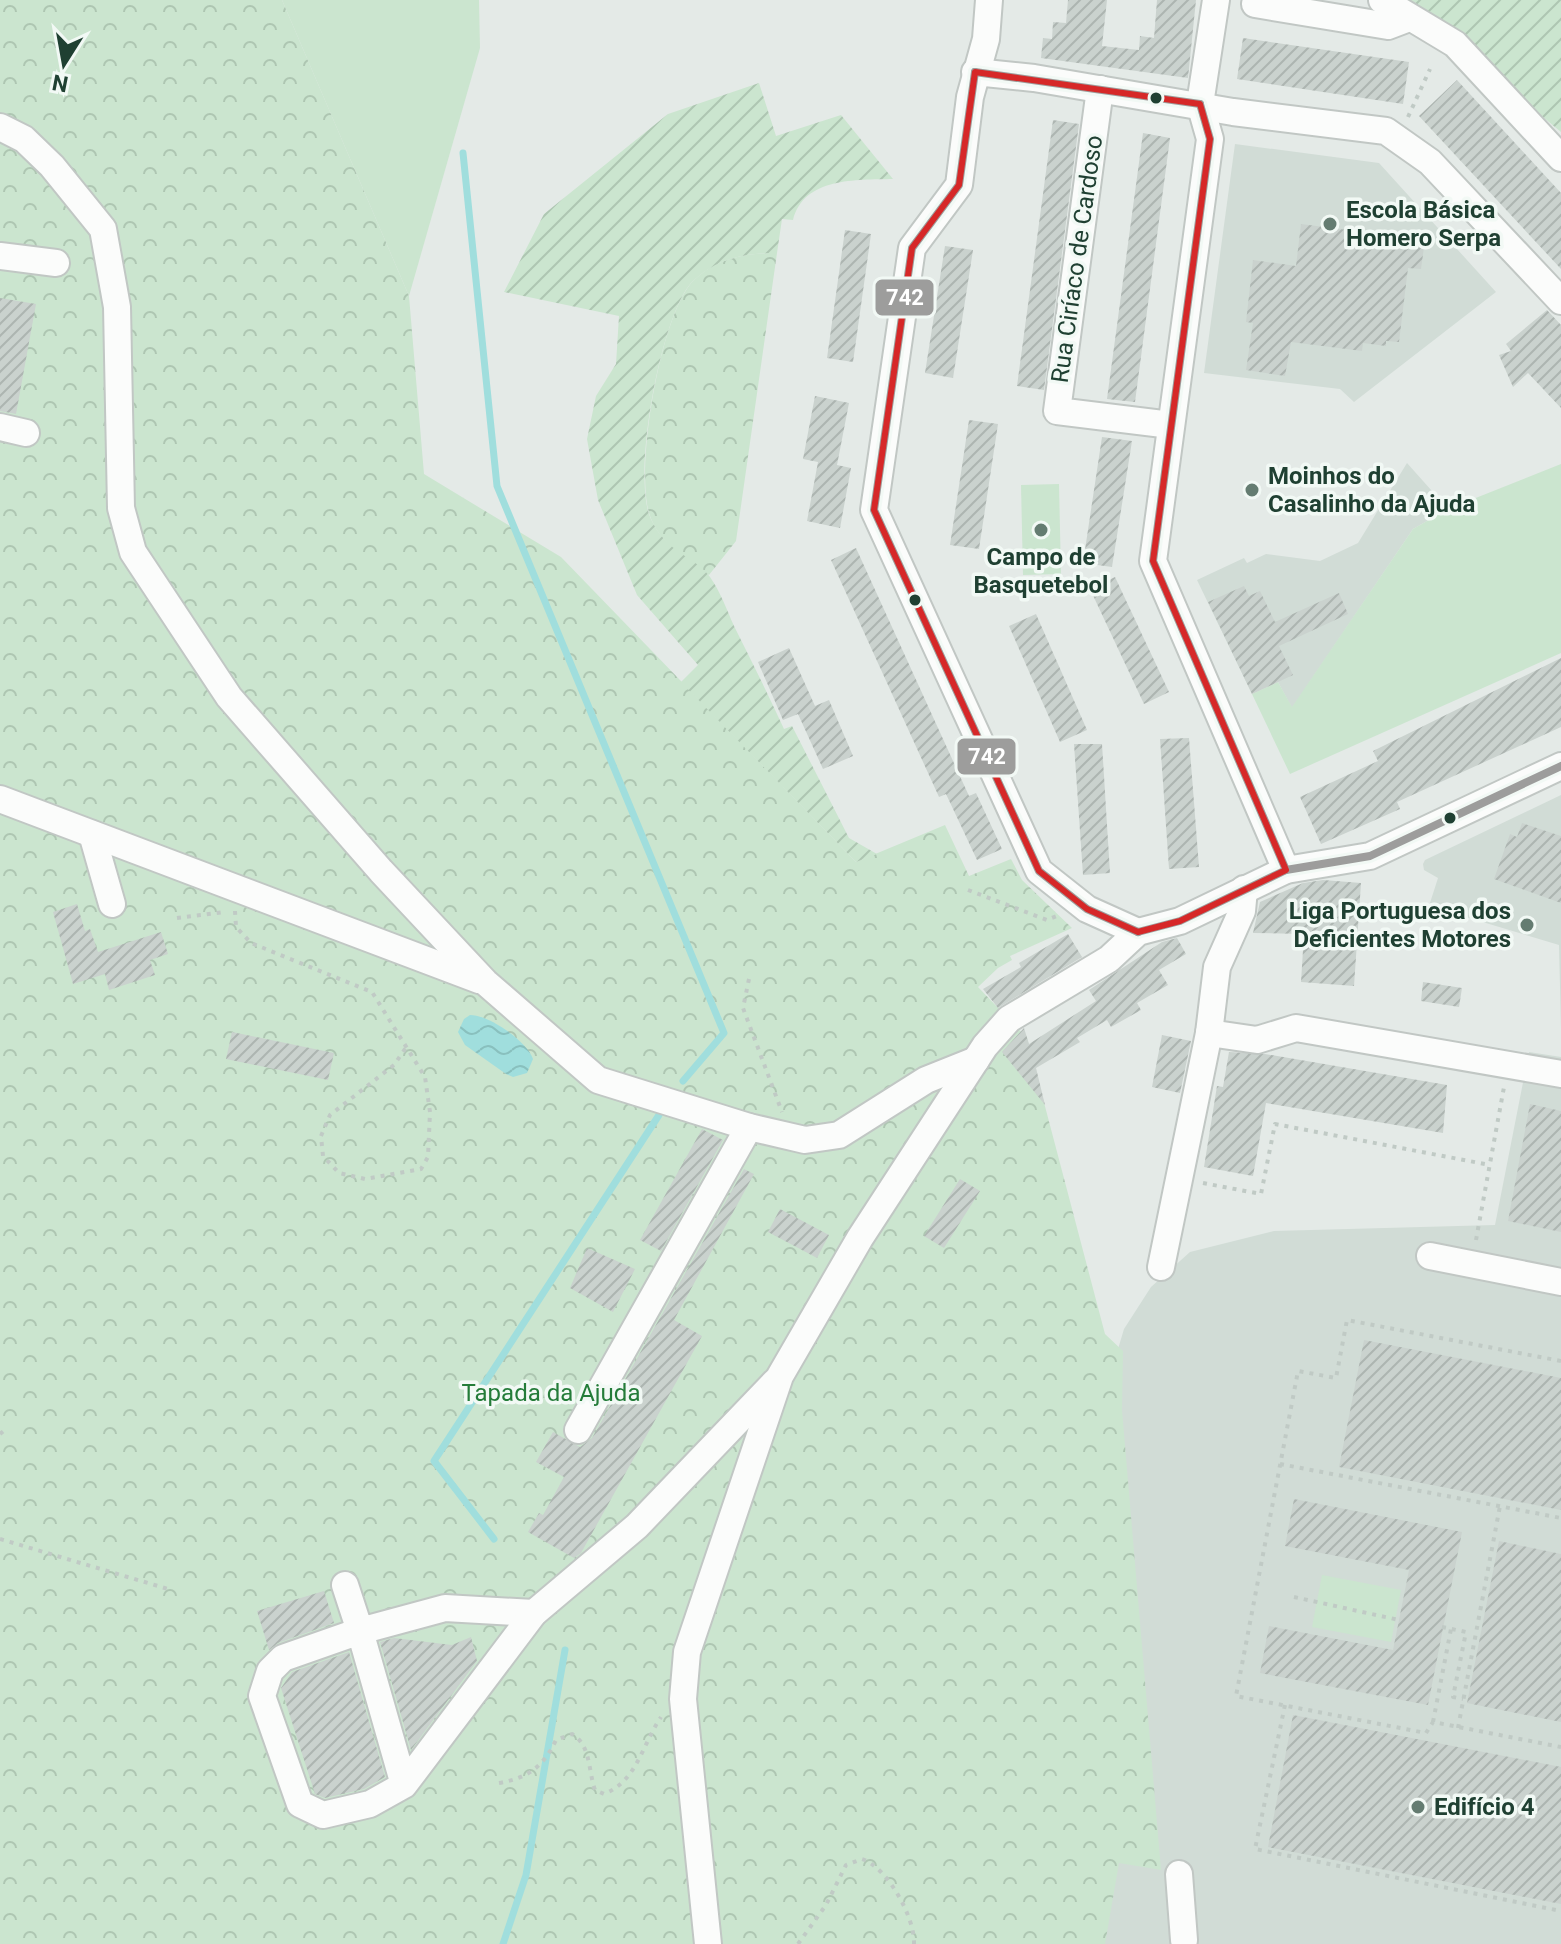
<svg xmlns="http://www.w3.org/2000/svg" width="1561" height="1944" viewBox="0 0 1561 1944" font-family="Roboto,sans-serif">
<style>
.built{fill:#d1dcd6}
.grass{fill:#cbe5cf}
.park{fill:url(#park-crowns)}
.garden{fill:url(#garden-furrows)}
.water{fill:url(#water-waves)}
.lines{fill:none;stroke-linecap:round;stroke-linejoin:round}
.stream{stroke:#a0dedd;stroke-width:7}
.building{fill:url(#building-hatch)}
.minor-casing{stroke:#c1c7c4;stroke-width:30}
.path{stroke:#c0cac5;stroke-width:4;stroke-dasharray:4 6;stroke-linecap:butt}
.minor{stroke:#fbfcfb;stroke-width:26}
.bus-1-casing{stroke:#f2f9f5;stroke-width:14}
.bus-1{stroke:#9d9d9c;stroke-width:8}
.marked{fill:none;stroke:#d62828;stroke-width:6;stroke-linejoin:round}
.bus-dot{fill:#1f4032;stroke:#f2f9f5;stroke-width:3}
.poi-dot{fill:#647c71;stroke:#f2f9f5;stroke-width:3}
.labels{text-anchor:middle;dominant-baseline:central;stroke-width:7;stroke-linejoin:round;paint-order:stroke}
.poi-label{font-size:24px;font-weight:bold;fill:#1f4032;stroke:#f2f9f5;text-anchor:start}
.street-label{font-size:24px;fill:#1f4032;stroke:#f2f9f5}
.park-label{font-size:24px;fill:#247c39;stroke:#f2f9f5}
.line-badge{stroke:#f2f9f5;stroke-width:3}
.badge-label{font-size:22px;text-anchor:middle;font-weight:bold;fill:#fff}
</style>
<defs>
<pattern id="park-crowns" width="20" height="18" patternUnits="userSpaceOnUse" patternTransform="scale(2)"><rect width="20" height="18" fill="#cbe5cf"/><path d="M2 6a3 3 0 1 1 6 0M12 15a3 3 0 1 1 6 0" fill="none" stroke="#aec6b2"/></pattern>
<pattern id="garden-furrows" width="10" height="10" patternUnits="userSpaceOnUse" patternTransform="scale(2)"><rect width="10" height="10" fill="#cbe5cf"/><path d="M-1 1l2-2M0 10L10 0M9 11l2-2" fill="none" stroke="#aec6b2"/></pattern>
<pattern id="water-waves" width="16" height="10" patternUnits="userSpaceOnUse" patternTransform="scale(2)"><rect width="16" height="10" fill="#a0dedd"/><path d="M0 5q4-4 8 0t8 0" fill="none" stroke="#89c0be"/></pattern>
<pattern id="building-hatch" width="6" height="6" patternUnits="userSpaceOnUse" patternTransform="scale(2)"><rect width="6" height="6" fill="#cad2ce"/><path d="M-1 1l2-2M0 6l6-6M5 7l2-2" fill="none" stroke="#adb5b1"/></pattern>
</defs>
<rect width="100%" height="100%" fill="#e4eae7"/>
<g class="built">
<path d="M1235 144 1379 163 1496 292 1354 402 1340 389 1204 373Z"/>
<path d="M1407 463 1448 509 1413 529 1292 708 1278 682 1252 694 1197 580 1244 558 1247 563 1266 554 1320 561 1358 543Z"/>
<path d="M1561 795V1028L1559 945 1429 906 1438 878 1424 870 1423 864 1425 860Z"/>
<path d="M1529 1052 1561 1057V1944H1100L1115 1359 1124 1329 1151 1287 1190 1252 1274 1231 1495 1225Z"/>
</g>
<g class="grass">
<path d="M282 0H479L480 48 409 296Z"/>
<path d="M1561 464V653L1290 774 1252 694 1278 682 1292 707 1413 529 1448 509Z"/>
<path d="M1059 484 1061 574 1023 575 1021 485Z"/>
<path d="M1322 1575 1401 1590 1391 1642 1312 1627Z"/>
</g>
<g class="park">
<path d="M0 0H282L409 296 424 474 561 557 856 862 945 825 969 876 1011 859 1022 880 1072 928 1010 956 1012 960 998 968 978 987 1027 1038 1105 1334 1123 1351 1122 1410 1161 1870 1119 1863 1105 1944H0Z"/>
<path d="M777 253 736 541 709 575C686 559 660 544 650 516 634 472 660 315 693 281 716 258 746 253 777 253Z"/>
</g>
<g class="garden">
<path d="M1384 0H1561V132L1455 44Z"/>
<path d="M759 83 776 136 841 115 893 179C856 180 804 177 793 220L782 219 777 253C746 253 717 258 693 281 661 312 631 478 651 519 667 554 695 556 710 577 720 591 727 610 734 626 751 660 768 694 784 729L792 726 849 838 877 854 856 862 681 682 698 665 637 595 598 500 587 439 596 396 616 364 619 316 504 292 544 214 668 114Z"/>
</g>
<path class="water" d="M470 1015C489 1015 527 1041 533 1059L527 1073 513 1077 506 1074 465 1045 458 1032 464 1019Z"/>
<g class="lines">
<g class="stream">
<path d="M463 153 497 486 724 1033 683 1081"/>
<path d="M494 1539 434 1461 659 1115"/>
<path d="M503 1944 526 1875 565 1650"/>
</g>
</g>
<g class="building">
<path d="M1068 0H1107L1102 46 1139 50 1140 36 1154 38 1157 0H1196L1188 78 1041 58 1043 38 1052 39 1053 22 1066 23Z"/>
<path d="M1243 38 1409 62 1403 104 1237 79Z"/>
<path d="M1457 80 1561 193V269L1419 116Z"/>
<path d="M1053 120 1079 124 1044 390 1017 386Z"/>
<path d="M1143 133 1170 138 1135 402 1107 399Z"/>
<path d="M1301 224 1425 240 1421 269 1408 268 1399 342 1386 341V346L1363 343 1362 351 1291 342 1285 376 1246 370 1253 323 1246 322 1253 260 1296 266Z"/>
<path d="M845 230 871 234 853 362 827 358Z"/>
<path d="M945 246 973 250 953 378 925 373Z"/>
<path d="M0 298 36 304 16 414 0 411Z"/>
<path d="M1547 310 1561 325V408L1528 373 1513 387 1499 355 1511 351 1506 344Z"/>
<path d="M815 396 849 403 837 465 851 468 840 528 807 521 818 462 803 459Z"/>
<path d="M969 420 998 424 979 549 950 545Z"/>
<path d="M1102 437 1132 441 1112 567 1083 563Z"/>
<path d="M856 548 969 796 976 793 1002 849 977 860 946 794 939 797 831 560Z"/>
<path d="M1115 577 1169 692 1144 704 1090 589Z"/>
<path d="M1244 586 1249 596 1260 591 1275 622 1339 593 1348 614 1279 646 1293 675 1252 694 1208 602Z"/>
<path d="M1036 614 1087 730 1060 742 1009 626Z"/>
<path d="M789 648 815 706 829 700 853 756 823 769 798 714 783 720 758 662Z"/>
<path d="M1561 658V727L1397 802 1400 809 1321 844 1300 797 1378 761 1373 751Z"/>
<path d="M1189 738 1199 867 1169 869 1160 739Z"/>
<path d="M1074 744H1102L1110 873 1083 875Z"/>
<path d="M1522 823 1561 836V903L1494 879 1510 834 1517 837Z"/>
<path d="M1323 880 1361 883 1354 986 1301 982 1304 934 1253 933 1260 902 1303 883Z"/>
<path d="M77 904 85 931 90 929 98 952 161 932 168 954 150 960 155 975 109 990 105 974 73 984 53 912Z"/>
<path d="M1068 934 1082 957 998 1008 983 989 1021 967 1019 963Z"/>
<path d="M1177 938 1186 954 1159 970 1168 985 1137 1003 1141 1010 1111 1027 1107 1020 1077 1038 1080 1042 1036 1068 1045 1105 1002 1052 1024 1028 1029 1044 1096 1001 1089 990 1162 942Z"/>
<path d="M1423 982 1462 988 1459 1007 1421 1001Z"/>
<path d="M232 1032 334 1053 328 1080 226 1059Z"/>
<path d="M1162 1035 1191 1041 1180 1093 1152 1087Z"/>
<path d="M1229 1052 1265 1054 1447 1085 1443 1133 1266 1103 1253 1176 1204 1167 1217 1086 1223 1087Z"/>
<path d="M1530 1104 1561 1111V1232L1508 1221Z"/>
<path d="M702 1129 723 1140 661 1251 640 1240Z"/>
<path d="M744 1169 754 1174 674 1320 702 1336 581 1553 574 1558 528 1532 539 1513 543 1515 564 1477 536 1462 553 1432 580 1447 592 1438Z"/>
<path d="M960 1179 980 1191 944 1248 924 1236Z"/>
<path d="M780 1209 829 1235 817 1258 768 1232Z"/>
<path d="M587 1248 635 1269 613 1312 570 1288Z"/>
<path d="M1364 1340 1561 1378V1510L1339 1467Z"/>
<path d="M1294 1499 1462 1532 1428 1705 1260 1673 1269 1626 1393 1650 1409 1570 1285 1546Z"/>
<path d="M1499 1541 1561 1554V1722L1467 1703Z"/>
<path d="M324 1591 334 1623 278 1643 269 1650 257 1611Z"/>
<path d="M471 1637 477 1661 411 1750 380 1642 394 1638 452 1645Z"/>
<path d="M349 1652 385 1777 364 1789 325 1798 315 1794 281 1688 292 1672Z"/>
<path d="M1293 1715 1561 1767V1904L1268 1847Z"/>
</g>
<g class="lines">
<defs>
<g id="minor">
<path d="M989 0 986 39 970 97 959 185 912 248 874 510 1039 871 1087 909 1138 932"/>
<path d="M1216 0 1200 104 1210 139 1153 561 1286 870"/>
<path d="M1382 0 1455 44 1561 158"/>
<path d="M1255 4 1388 26 1409 18"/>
<path d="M975 72 1034 78 1233 112 1386 131 1430 162 1561 301"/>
<path d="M1100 89 1057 411 1171 425"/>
<path d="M0 127 24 139 52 166 103 229 117 307 121 508 133 552 229 697 381 871 485 982 598 1080 749 1127 805 1140 839 1135 926 1080 976 1060"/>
<path d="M0 256 56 263"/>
<path d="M0 427 26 433"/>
<path d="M0 799 479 980"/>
<path d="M92 834 112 904"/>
<path d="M1209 1033 1257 1040 1296 1028 1561 1074"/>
<path d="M1430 1256 1561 1282"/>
<path d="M1161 1267 1209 1033 1217 967 1242 911 1244 889"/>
<path d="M578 1430 749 1127"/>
<path d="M345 1585 360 1631 445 1608 534 1613"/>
<path d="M404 1785 360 1631 283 1658 270 1671 262 1696 300 1804 323 1815 370 1804 404 1785 534 1613 637 1526 775 1382"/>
<path d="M1179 1874 1184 1940"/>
<path d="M708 1944 683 1699 687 1652 780 1376 860 1238 985 1046 1009 1019 1109 959 1138 932 1180 921 1286 870 1370 856 1561 766"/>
</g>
</defs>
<use href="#minor" class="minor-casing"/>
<g class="path">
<path d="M1408 117 1430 69"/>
<path d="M968 890 1047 920 1057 916"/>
<path d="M235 911 236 927 251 943 372 992 425 1077 430 1112 428 1157 421 1169 365 1179 339 1173 323 1156 321 1136 330 1115 394 1065 407 1046"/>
<path d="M177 918 225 912"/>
<path d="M749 979 743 1008 782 1112"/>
<path d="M1203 1183 1261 1194 1275 1124 1490 1165"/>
<path d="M1476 1240 1504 1087"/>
<path d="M1561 1361 1347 1320 1336 1378 1298 1371 1236 1696 1426 1733 1433 1722 1561 1747"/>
<path d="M0 1434 7 1428"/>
<path d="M1280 1464 1561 1518"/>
<path d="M0 1539 168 1589"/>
<path d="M1294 1597 1399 1620"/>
<path d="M1442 1627 1466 1632 1453 1697 1463 1699"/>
<path d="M1285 1705 1255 1849 1561 1911"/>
<path d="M1433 1722 1451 1629"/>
<path d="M1458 1728 1500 1506"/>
<path d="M499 1783C528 1778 543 1767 556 1740L572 1734C591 1745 588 1770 595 1790L604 1794C637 1781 642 1745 661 1717"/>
<path d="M798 1944 826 1905 846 1865 862 1859C887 1867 915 1917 914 1944"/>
</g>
<use href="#minor" class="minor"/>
<defs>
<g id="bus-1">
<path d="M975 72 959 185 912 248 874 510 1039 871 1087 909 1138 932"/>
<path d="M975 72 1200 104"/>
<path d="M1200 104 1210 139 1153 561 1286 870"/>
<path d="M1138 932 1180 921 1286 870 1370 856 1561 766"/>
</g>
</defs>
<use href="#bus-1" class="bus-1-casing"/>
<use href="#bus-1" class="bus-1"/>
</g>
<path class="marked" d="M975 72 1200 104 1210 139 1153 561 1286 870 1180 921 1138 932 1087 909 1039 871 874 510 912 248 959 185Z"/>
<g class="bus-dot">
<circle cx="1156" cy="98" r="7"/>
<circle cx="915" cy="600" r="7"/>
<circle cx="1450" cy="818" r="7"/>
</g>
<g class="poi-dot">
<circle cx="1330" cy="224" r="8"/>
<circle cx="1252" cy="490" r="8"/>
<circle cx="1041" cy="530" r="8"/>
<circle cx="1527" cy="925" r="8"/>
<circle cx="1418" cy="1807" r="8"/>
</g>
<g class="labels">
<g class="poi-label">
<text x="1346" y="210">Escola Básica<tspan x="1346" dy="28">Homero Serpa</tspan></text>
<text x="1268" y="476">Moinhos do<tspan x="1268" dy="28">Casalinho da Ajuda</tspan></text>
<text x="1041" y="557" text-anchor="middle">Campo de<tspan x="1041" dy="28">Basquetebol</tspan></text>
<text x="1511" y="911" text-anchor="end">Liga Portuguesa dos<tspan x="1511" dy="28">Deficientes Motores</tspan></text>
<text x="1434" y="1807">Edifício 4</text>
</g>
<g class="street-label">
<text transform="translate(1077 259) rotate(-82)">Rua Ciríaco de Cardoso</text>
</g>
<g class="park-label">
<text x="551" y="1393">Tapada da Ajuda</text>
</g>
</g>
<g class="line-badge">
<rect x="874" y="278" width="61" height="39" rx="8" fill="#9d9d9c"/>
<rect x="956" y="737" width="61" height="39" rx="8" fill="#9d9d9c"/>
</g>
<g class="badge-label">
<text x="905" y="305">742</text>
<text x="987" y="764">742</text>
</g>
<g transform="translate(64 64) rotate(191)" stroke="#f2f9f5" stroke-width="6" paint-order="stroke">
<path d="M0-6L14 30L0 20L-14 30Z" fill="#1f4032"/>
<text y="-12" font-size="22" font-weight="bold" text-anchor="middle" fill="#1f4032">N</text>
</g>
</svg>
